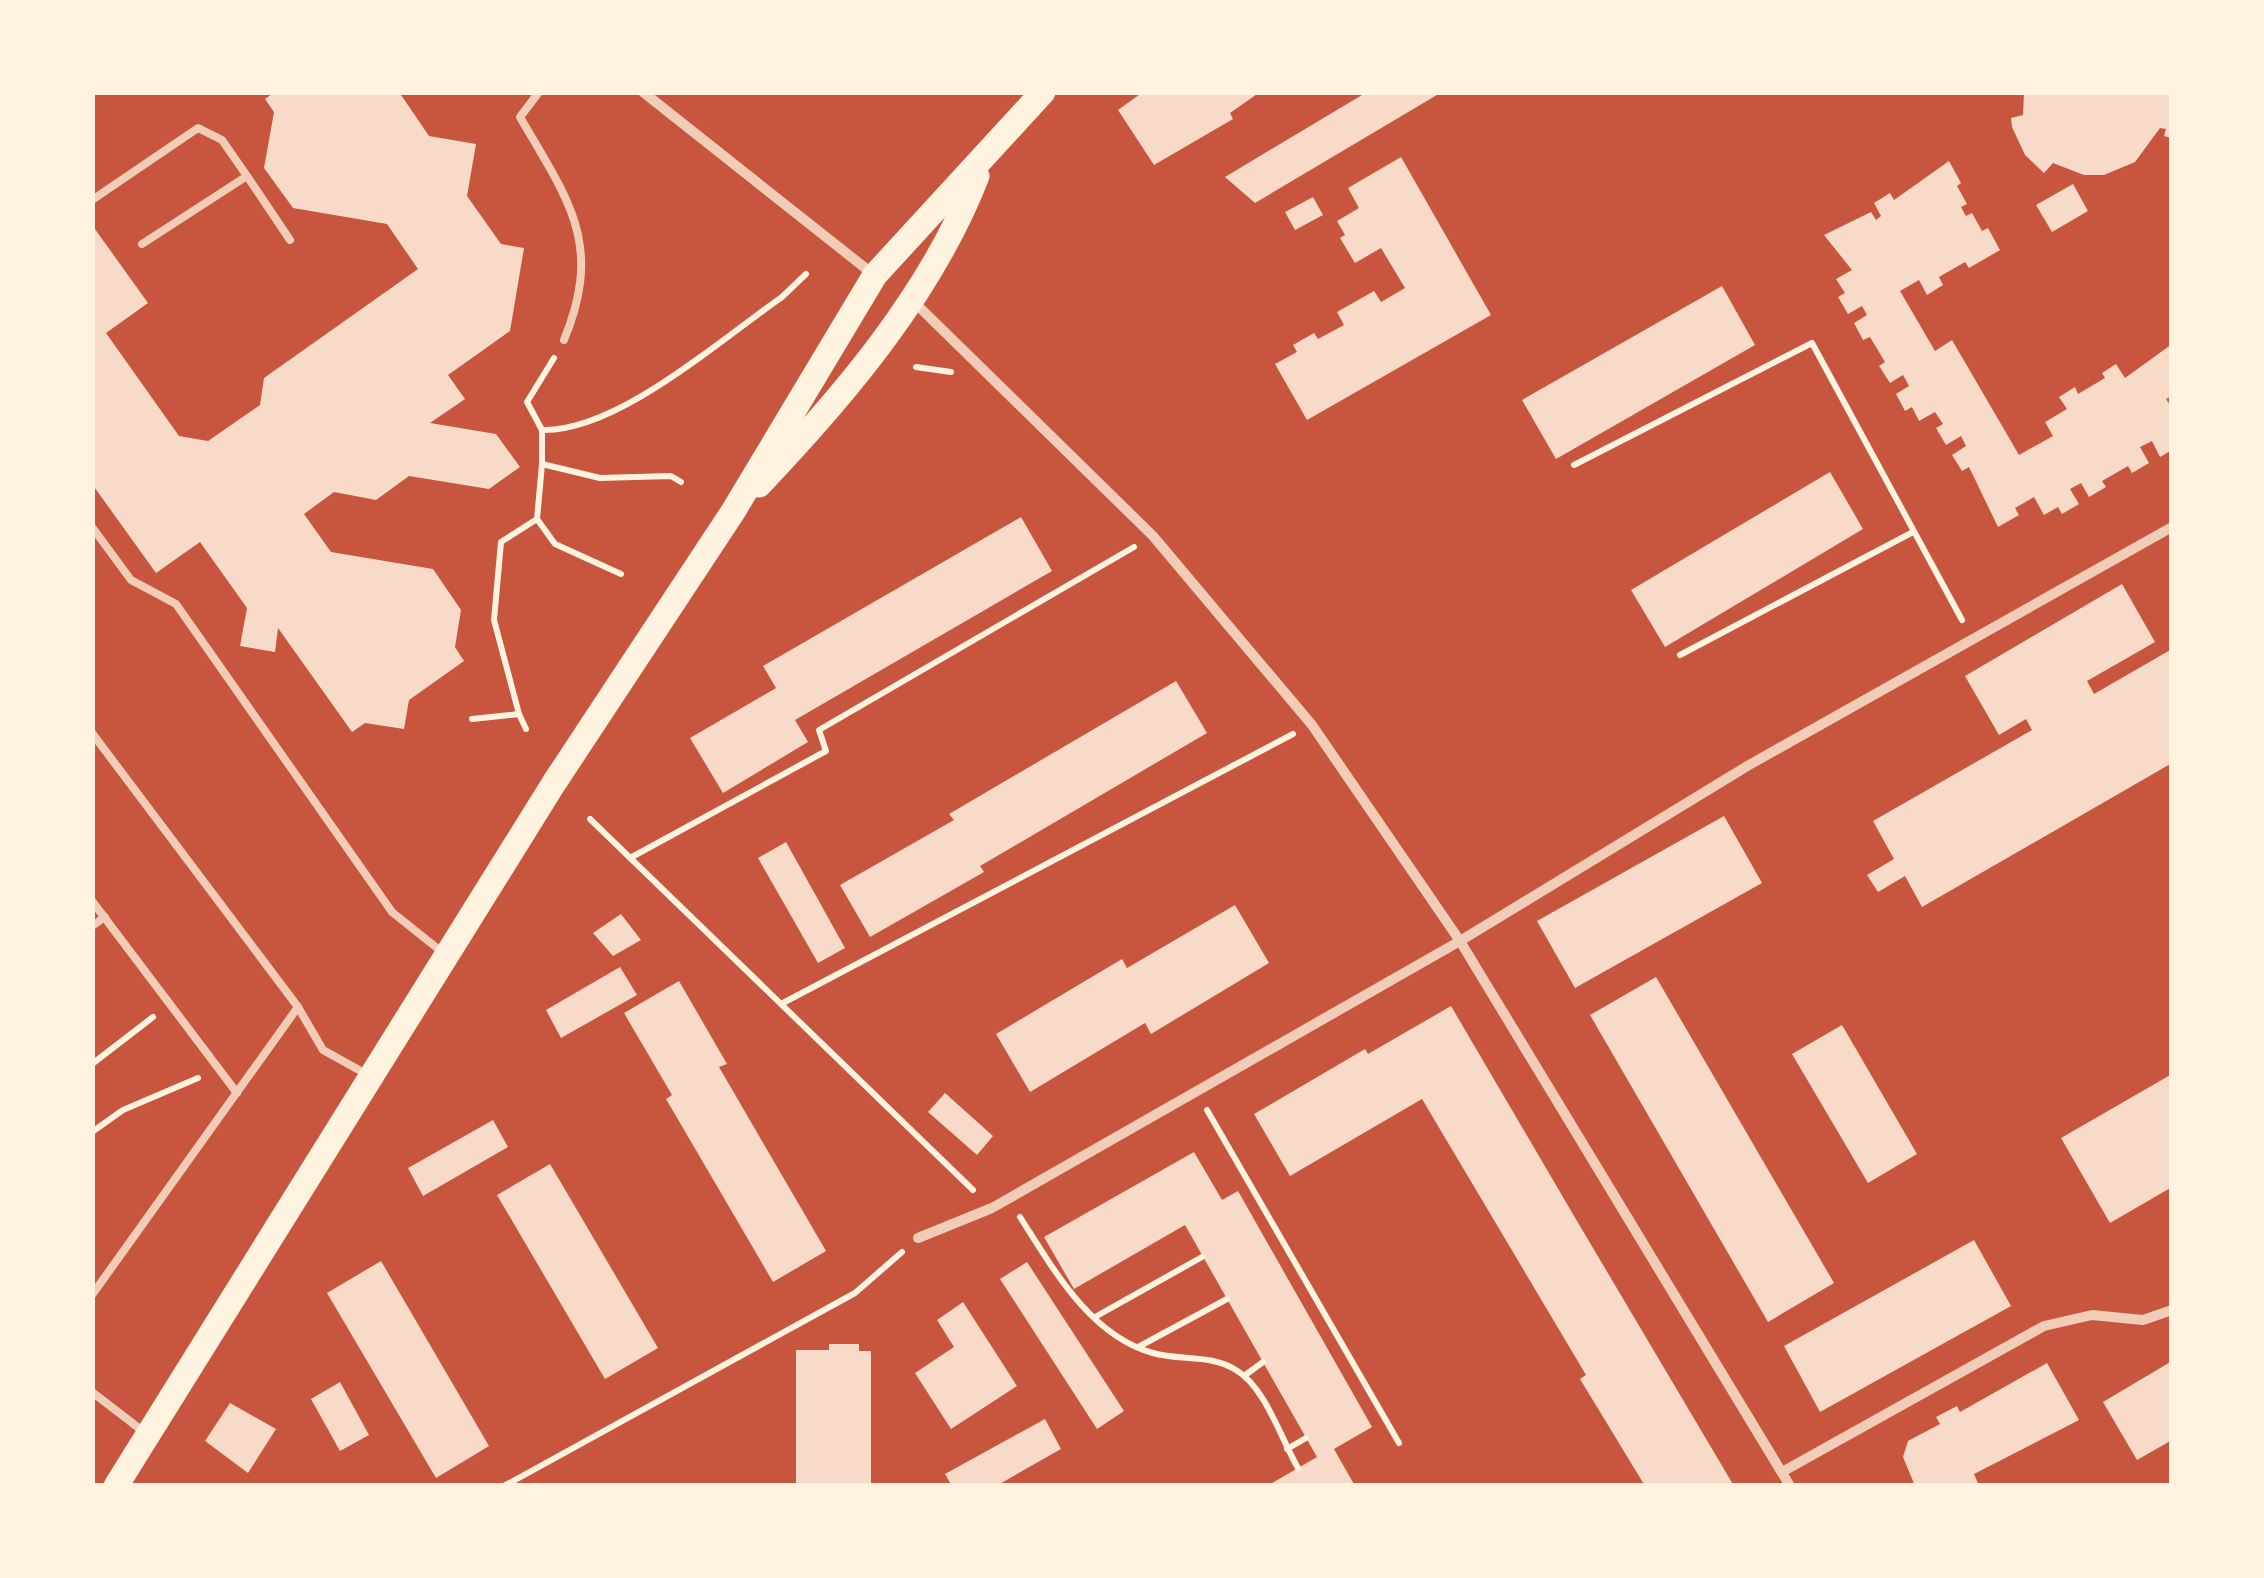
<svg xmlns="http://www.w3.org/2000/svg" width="2264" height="1578" viewBox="0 0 2264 1578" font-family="'Fira Sans',sans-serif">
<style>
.building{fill:#f7dbc8}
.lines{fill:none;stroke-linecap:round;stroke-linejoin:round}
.path{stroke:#fff3e0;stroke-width:6}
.service{stroke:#f1ccb7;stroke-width:8}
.minor{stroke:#f1ccb7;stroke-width:10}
.primary{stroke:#fff3e0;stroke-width:25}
</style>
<rect width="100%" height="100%" fill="#c8553d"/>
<g class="building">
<path d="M275 92H399L429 136 476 144 467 196 501 244 524 248 510 331 448 375 465 399 430 423 496 434 520 467 489 489 409 476 376 500 334 492 304 514 331 552 433 569 461 610 455 647 464 661 409 700 404 729 365 723 352 732 278 628 275 652 240 646 247 608 200 542 156 573 92 484V225L148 303 106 333 179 436 208 441 260 405 264 378 418 269 387 224 293 208 264 168 274 112 265 99Z"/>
<path d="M1143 92H1260L1230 113 1233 119 1154 165 1118 110Z"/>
<path d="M1367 92H1442L1255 203 1225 177Z"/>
<path d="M2024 92H2172V138L2164 136 2166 129 2160 128 2135 162 2104 175H2084L2053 163 2044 173 2025 155 2012 127 2011 118 2023 115Z"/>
<path d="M1401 157 1491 315 1307 420 1275 364 1297 352 1293 345 1314 333 1318 339 1344 325 1337 312 1374 291 1381 302 1405 288 1381 248 1355 263 1340 238 1345 235 1337 221 1359 208 1348 188Z"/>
<path d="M1949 161 1961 183 1957 186 1967 204 1961 207 1966 216 1972 213 1982 231 1988 228 2000 250 1969 268 1965 262 1939 277 1943 285 1927 295 1919 280 1900 291 1935 351 1952 340 2019 455 2053 436 2045 422 2067 409 2059 397 2075 387 2078 394 2105 378 2102 373 2116 364 2125 378 2172 344V396L2166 399 2172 408V450L2160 457 2152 441 2140 447 2149 463 2132 473 2128 466 2102 481 2106 487 2089 497 2081 483 2070 489 2079 504 2062 514 2058 507 2044 515 2034 497 2015 508 2019 515 1998 527 1969 467 1962 471 1952 455 1966 446 1961 436 1946 445 1936 428 1943 424 1935 412 1919 421 1912 407 1905 411 1896 394 1909 386 1903 375 1890 383 1879 366 1885 362 1870 337 1863 340 1854 323 1867 315 1862 306 1848 314 1838 297 1845 293 1836 279 1852 270 1824 235 1871 212 1876 220 1881 216 1874 203 1890 193 1894 200Z"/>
<path d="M2073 184 2088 211 2052 232 2036 205Z"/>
<path d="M1313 197 1323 215 1295 230 1285 212Z"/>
<path d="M1722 286 1755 345 1556 459 1522 400Z"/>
<path d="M1830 472 1863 529 1665 647 1631 590Z"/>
<path d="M1021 517 1052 571 795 720 808 742 723 793 690 738 776 688 763 666Z"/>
<path d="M2122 584 2155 642 2087 681 2094 694 2172 649V763L1922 907 1905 876 1878 892 1867 875 1894 859 1873 821 2032 730 2026 719 1999 735 1965 676Z"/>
<path d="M1176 681 1207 733 980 866 984 872 870 937 840 885 954 820 949 814Z"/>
<path d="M1724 816 1762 883 1575 988 1537 921Z"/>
<path d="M786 842 845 948 818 963 758 858Z"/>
<path d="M1235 905 1269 963 1151 1034 1145 1023 1030 1092 996 1034 1122 959 1127 968Z"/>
<path d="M621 914 641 940 613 956 593 933Z"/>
<path d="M620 967 637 995 561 1038 546 1010Z"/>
<path d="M1656 977 1834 1283 1768 1322 1590 1015Z"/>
<path d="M679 981 727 1064 719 1067 826 1251 773 1282 666 1099 672 1095 624 1013Z"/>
<path d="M1451 1006 1577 1221 1734 1486H1645L1580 1379 1586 1375 1422 1099 1290 1176 1254 1114 1365 1049 1368 1054Z"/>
<path d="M1842 1025 1917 1154 1868 1183 1792 1054Z"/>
<path d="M2172 1074V1187L2110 1223 2061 1138Z"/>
<path d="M945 1093 993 1136 977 1155 928 1112Z"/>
<path d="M493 1120 508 1147 423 1196 408 1168Z"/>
<path d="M1194 1152 1222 1200 1238 1191 1372 1427 1334 1449 1355 1486H1267L1317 1457 1185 1225 1074 1289 1044 1237Z"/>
<path d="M550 1164 658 1348 605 1379 497 1195Z"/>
<path d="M1974 1240 2011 1306 1820 1412 1784 1346Z"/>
<path d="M381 1261 489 1446 436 1478 327 1293Z"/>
<path d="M1027 1262 1124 1411 1097 1429 1000 1279Z"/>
<path d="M963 1302 1017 1386 951 1429 915 1373 954 1347 937 1320Z"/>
<path d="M829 1344H859V1351H871V1486H796V1350H829Z"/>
<path d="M2172 1361V1440L2137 1460 2103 1402Z"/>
<path d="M2047 1363 2079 1420 1974 1474 1979 1486H1915L1903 1457 1908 1441 1940 1424 1936 1417 1957 1406 1960 1412Z"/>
<path d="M340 1382 369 1435 340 1451 311 1399Z"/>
<path d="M230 1403 276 1429 248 1473 205 1441Z"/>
<path d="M1045 1419 1061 1449 996 1486H952L945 1474Z"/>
</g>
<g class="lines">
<g class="path">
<path d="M916 367 951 372"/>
<path d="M542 430 527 402 554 358"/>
<path d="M542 464 537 519 555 544 621 574"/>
<path d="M1574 465 1812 343 1962 620"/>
<path d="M681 482 671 476 600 478 542 464V430C617 432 720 340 782 297L806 274"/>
<path d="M1680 655 1913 532"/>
<path d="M519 714 526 729"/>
<path d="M472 719 519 714 494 620 501 542 537 519"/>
<path d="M590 819 973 1190"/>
<path d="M630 858 826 751 819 730 1134 547"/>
<path d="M781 1004 1293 734"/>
<path d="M92 1064 153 1017"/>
<path d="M1207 1110 1399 1443"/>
<path d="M92 1132 123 1110 198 1078"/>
<path d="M1020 1217C1052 1267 1090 1336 1153 1353 1180 1361 1211 1354 1236 1370 1266 1388 1281 1439 1298 1468"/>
<path d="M1095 1317 1202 1257"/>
<path d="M1140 1346 1227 1299"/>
<path d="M1244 1376 1263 1362"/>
<path d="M1287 1449 1306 1438"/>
<path d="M504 1486 855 1293 902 1252"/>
</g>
<g class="service">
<path d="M539 92 520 117C568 200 604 243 564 340"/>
<path d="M247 176 290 240"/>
<path d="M92 200 198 128 222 140 247 176 142 244"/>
<path d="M92 527 131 580 176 604 392 912 442 952"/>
<path d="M92 733 298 1007 323 1050 368 1075"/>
<path d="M92 901 237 1093"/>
<path d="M92 926 105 917"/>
<path d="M92 1295 298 1007"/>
<path d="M92 1392 144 1432"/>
</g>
<g class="minor">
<path d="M643 92 874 275"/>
<path d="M911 299 1153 536 1312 725 1460 941 1790 1486"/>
<path d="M918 1238 992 1208 1460 941 1749 765 2172 527"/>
<path d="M1782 1472 2044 1326 2092 1315 2143 1320 2172 1310"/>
</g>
<g class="primary">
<path d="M759 485C844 396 932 292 977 176"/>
<path d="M116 1486 554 783 734 510 875 275 1043 92"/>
</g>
</g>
<rect width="2264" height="1578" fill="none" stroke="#fff3e0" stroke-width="190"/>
</svg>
